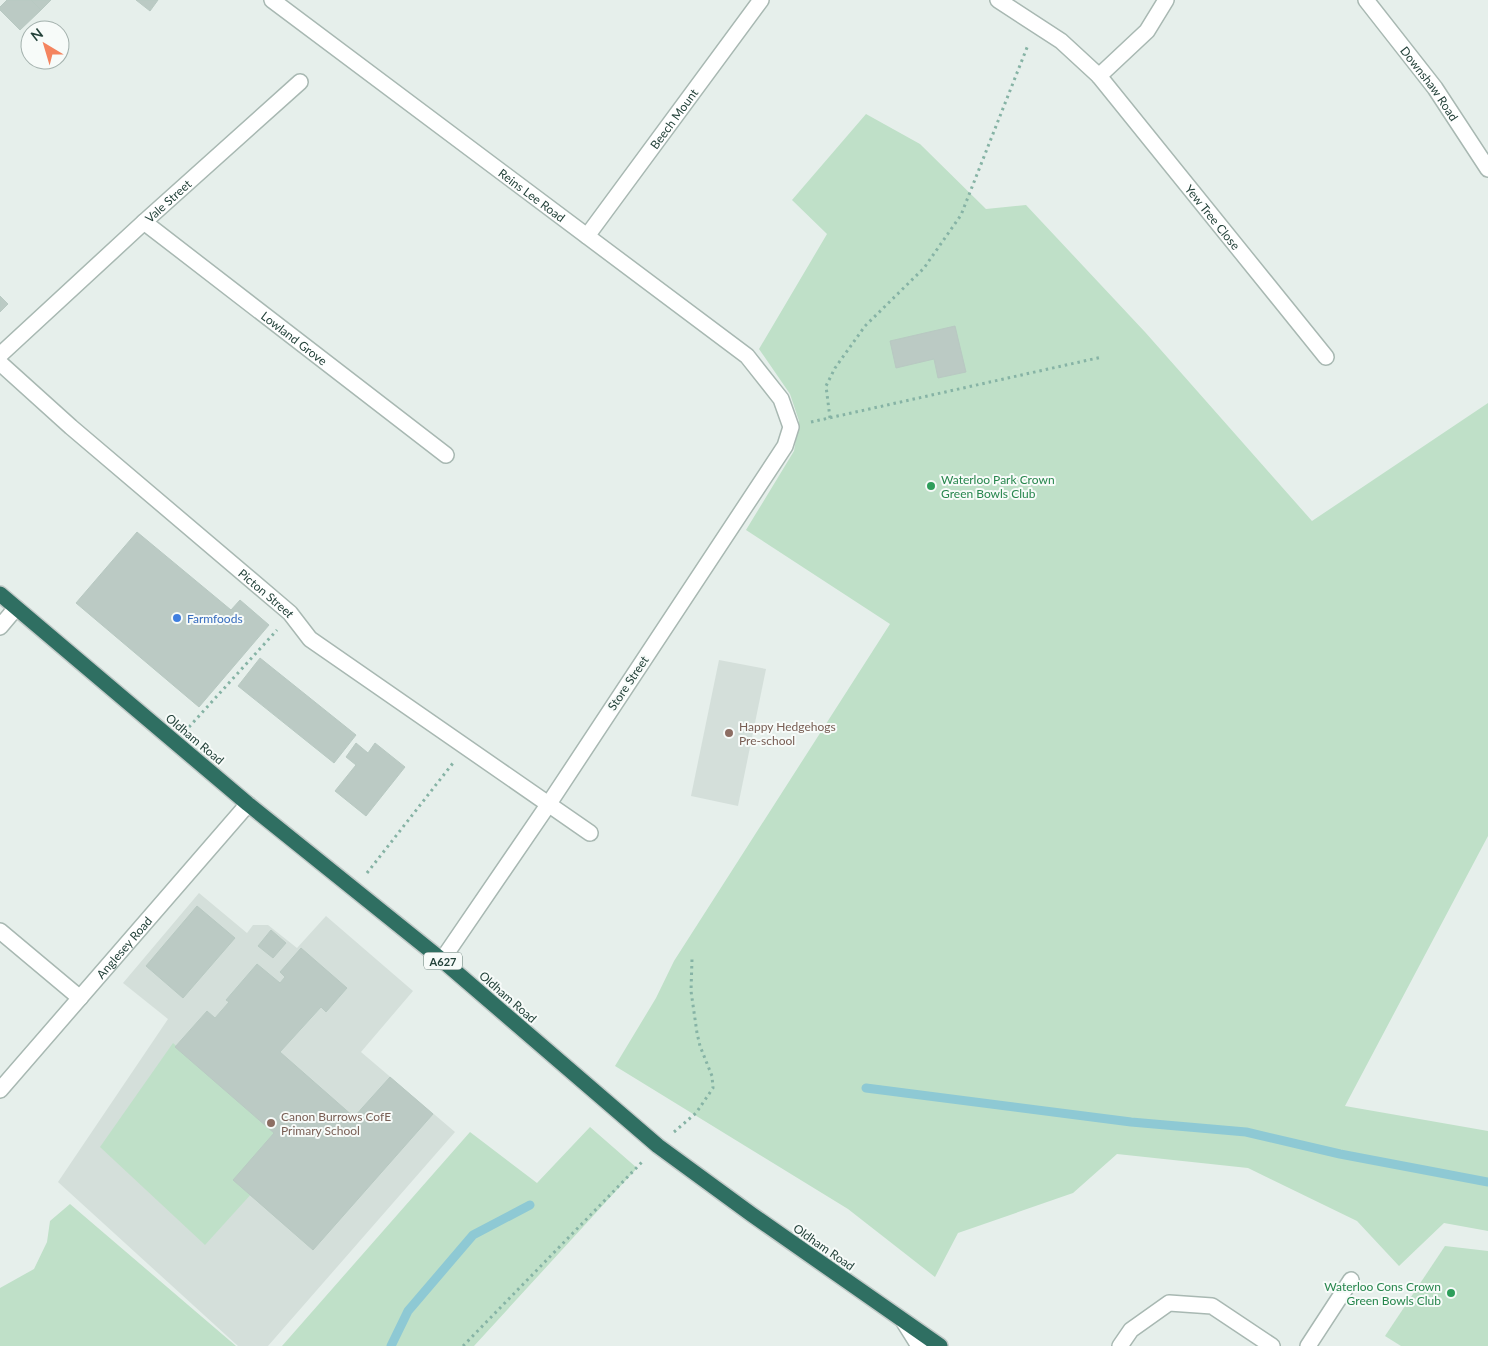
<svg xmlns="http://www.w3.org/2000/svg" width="1488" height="1346" viewBox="0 0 1488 1346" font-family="Lato,sans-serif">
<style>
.built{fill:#d4dfda}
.green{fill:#bfe0c8}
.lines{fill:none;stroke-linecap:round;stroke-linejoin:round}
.stream{stroke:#8ec9d4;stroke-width:9}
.building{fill:#bbcac4;stroke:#b8c9c2}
.minor-casing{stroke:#a8b8b2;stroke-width:18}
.highway-casing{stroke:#c2cac8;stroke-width:18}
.path{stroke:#86b3a5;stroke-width:3;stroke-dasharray:2.5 4;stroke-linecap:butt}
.minor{stroke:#fff;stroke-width:15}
.highway{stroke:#2f6f62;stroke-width:15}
.leisure-dot{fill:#2e9e5b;stroke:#f7fbf9;stroke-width:2}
.shop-dot{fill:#3f7fe0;stroke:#f7fbf9;stroke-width:2}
.education-dot{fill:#8d6e63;stroke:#f7fbf9;stroke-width:2}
.labels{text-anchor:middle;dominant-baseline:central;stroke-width:4;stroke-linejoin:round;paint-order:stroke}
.shield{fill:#f7fbf9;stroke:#637a73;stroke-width:1}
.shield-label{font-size:11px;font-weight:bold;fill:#24423a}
.street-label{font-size:12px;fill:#24423a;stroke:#f7fbf9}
.leisure-label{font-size:12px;fill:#27864d;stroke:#f7fbf9;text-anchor:start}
.shop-label{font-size:12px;fill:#366cbe;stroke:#f7fbf9;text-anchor:start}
.education-label{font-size:12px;fill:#785e54;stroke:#f7fbf9;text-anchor:start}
</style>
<rect width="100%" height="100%" fill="#e6efeb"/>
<g class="built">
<path d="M719 660 766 669 738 806 691 796Z"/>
<path d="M199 893 247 933 253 925H268L297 948 326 916 413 991 361 1052 455 1132 268 1346H238L58 1182 168 1019 123 983Z"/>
</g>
<g class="green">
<path d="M866 114 920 144 986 209 1026 205 1145 332 1312 521 1488 403V836L1345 1106 1488 1131V1231L1444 1223 1399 1266 1357 1221 1248 1168 1117 1154 1073 1193 958 1233 935 1277 848 1209 615 1066 656 998 674 961 890 624 746 530 794 451 799 421 790 394 759 349 827 234 792 200Z"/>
<path d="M173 1043 274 1133 253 1192 205 1245 100 1147Z"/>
<path d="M590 1127 637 1168 474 1346H282L470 1132 537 1183Z"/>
<path d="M70 1204 236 1346H0V1288L34 1269 47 1242 50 1221Z"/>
<path d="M1445 1246 1488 1251V1346H1401L1385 1336Z"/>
</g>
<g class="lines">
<g class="stream">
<path d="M866 1088 1131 1122 1246 1132 1340 1154 1488 1182"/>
<path d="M391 1346 408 1311 473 1235 530 1205"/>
</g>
</g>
<g class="building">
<path d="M7 0H31L41 10 20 30 0 10V7Z"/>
<path d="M31 0H51L41 10Z"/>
<path d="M136 0H158L150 11Z"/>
<path d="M0 296 8 304 0 312Z"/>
<path d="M955 326 966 372 938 378 934 359 896 368 890 341Z"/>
<path d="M137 532 231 610 240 600 269 625 199 707 76 603Z"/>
<path d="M260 658 356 735 334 763 238 686Z"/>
<path d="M356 743 368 753 375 743 405 767 366 816 335 791 356 765 346 757Z"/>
<path d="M197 906 235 938 183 998 146 966Z"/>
<path d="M271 930 286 943 273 958 258 946Z"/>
<path d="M301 948 347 988 326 1012 321 1007 280 1052 354 1117 390 1077 433 1114 313 1250 233 1180 274 1133 175 1047 207 1011 215 1018 229 1002 226 1000 257 964 280 983 285 977 280 972Z"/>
</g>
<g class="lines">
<defs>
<g id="minor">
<path id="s1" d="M272 0 747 356 781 399 791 427 785 446 548 805 442 960"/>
<path id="s2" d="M998 0 1061 41 1099 76 1326 357"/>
<path id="s3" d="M1366 0 1435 88 1488 169"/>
<path d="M1099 76 1147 31 1166 0"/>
<path id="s4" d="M144 222 446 455"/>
<path id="s5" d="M587 236 761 0"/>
<path id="s6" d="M0 355 144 222 300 82"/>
<path id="s7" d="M0 363 71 427 290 613 310 639 590 833"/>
<path d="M0 627 16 608"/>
<path d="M0 931 80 998"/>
<path id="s8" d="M0 1090 248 804"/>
<path d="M904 1322 919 1346"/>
<path d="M1120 1346 1131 1330 1169 1303 1212 1306 1272 1346"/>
<path d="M1308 1346 1351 1280"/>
</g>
<path id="highway" d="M0 594 248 804 442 960 658 1146 751 1214 940 1346"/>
</defs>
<use href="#minor" class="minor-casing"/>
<use href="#highway" class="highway-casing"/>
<g class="path">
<path d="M830 418 826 386 835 368 865 326 924 268 961 215 1028 45"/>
<path d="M811 422 1102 357"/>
<path d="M189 727 277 630"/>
<path d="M367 873 453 763"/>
<path d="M674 1132 696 1113 713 1088 712 1076 700 1046 697 1033 691 991 692 959"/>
<path d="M463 1346 644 1160"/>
</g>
<use href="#minor" class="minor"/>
<use href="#highway" class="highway"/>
</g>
<g class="leisure-dot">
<circle cx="931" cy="486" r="5"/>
<circle cx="1451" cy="1293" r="5"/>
</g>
<circle class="shop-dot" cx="177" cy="618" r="5"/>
<g class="education-dot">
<circle cx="729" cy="733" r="5"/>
<circle cx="271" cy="1123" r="5"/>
</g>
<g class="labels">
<rect class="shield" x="424" y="952.5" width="38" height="17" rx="4"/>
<g class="shield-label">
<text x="443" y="961">A627</text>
</g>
<g class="street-label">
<text stroke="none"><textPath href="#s3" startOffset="105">Downshaw Road</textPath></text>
<text stroke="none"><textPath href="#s5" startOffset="146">Beech Mount</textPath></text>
<text stroke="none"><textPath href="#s1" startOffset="325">Reins Lee Road</textPath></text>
<text stroke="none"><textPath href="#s6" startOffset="228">Vale Street</textPath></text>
<text stroke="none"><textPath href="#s2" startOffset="308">Yew Tree Close</textPath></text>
<text stroke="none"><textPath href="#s4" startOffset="190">Lowland Grove</textPath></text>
<text stroke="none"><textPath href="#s7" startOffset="352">Picton Street</textPath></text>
<text transform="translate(628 683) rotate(-56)">Store Street</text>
<text transform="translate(195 739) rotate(40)">Oldham Road</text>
<text stroke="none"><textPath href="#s8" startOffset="189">Anglesey Road</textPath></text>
<text transform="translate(508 997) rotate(41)">Oldham Road</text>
<text transform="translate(824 1247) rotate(35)">Oldham Road</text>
</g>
<g class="leisure-label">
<text x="941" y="479">Waterloo Park Crown<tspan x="941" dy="14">Green Bowls Club</tspan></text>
<text x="1441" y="1286" text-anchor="end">Waterloo Cons Crown<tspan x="1441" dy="14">Green Bowls Club</tspan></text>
</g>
<g class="shop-label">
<text x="187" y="618">Farmfoods</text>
</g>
<g class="education-label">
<text x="739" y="726">Happy Hedgehogs<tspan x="739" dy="14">Pre-school</tspan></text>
<text x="281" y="1116">Canon Burrows CofE<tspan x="281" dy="14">Primary School</tspan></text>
</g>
</g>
<g transform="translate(45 45) rotate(322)"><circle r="24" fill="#f7fbf9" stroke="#a3b1ad"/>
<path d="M0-4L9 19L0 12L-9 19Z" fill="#f4845f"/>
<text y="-8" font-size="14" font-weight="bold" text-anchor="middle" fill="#24423a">N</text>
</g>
</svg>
